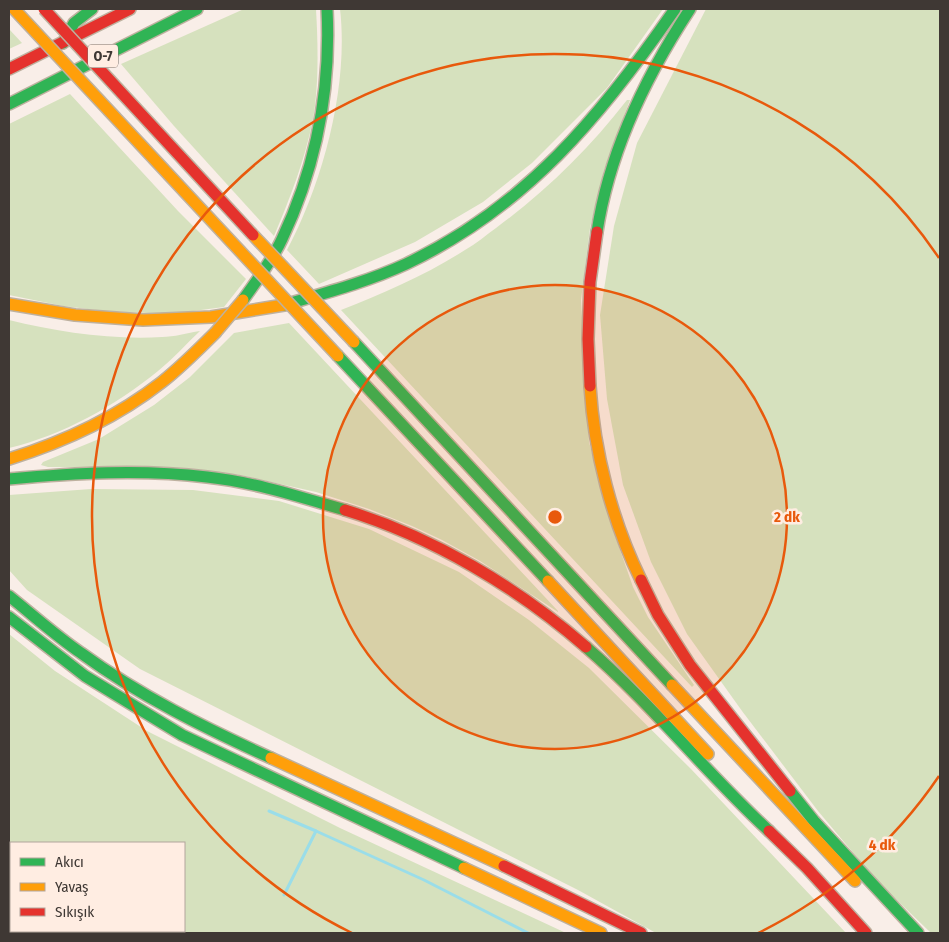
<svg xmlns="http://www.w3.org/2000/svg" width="949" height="942" viewBox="0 0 949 942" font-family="'Fira Sans Condensed',sans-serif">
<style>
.green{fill:#d6e1be;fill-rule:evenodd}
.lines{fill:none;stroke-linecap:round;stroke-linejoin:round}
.stream{stroke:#9adde9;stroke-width:3}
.fast-casing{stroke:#beb19f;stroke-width:14}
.slow-casing{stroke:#beb19f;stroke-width:14}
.jam-casing{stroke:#beb19f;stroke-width:14}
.fast{stroke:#30b455;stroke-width:11}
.slow{stroke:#ff9f0a;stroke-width:11}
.jam{stroke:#e5322d;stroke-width:11}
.slow-bridge-casing{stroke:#beb19f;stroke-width:14;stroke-linecap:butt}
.jam-bridge-casing{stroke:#beb19f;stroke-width:14;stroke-linecap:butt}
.slow-bridge{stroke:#ff9f0a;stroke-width:11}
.jam-bridge{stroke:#e5322d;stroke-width:11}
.ring{fill:none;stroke:#e8590c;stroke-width:2.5}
.labels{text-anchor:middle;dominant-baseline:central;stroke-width:5;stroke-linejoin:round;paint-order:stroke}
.shield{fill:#ffede2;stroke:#796e68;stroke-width:1}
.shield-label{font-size:14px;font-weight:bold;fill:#3f3834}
.centre{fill:#e8590c;stroke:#ffede2;stroke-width:2.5}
.ring-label{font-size:15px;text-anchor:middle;font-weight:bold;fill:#e8590c;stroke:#ffede2;stroke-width:5;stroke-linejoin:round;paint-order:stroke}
</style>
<rect width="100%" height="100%" fill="#f9eee8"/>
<g class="green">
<path d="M244 9H316C318 44 319 85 313 119 305 160 290 198 274 236L174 126 121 64Z"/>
<path d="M340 9H663L607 88 532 163 483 202 415 242 319 284 287 250C323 182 349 86 340 9Z"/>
<path d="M706 9H940V933H931L876 880 818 811 742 711 687 634 651 562 623 485 607 399 600 315 614 226 637 143Z"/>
<path d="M9 29 22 43 9 49Z"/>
<path d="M70 94 178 211 246 279 224 307 170 314 104 311 63 306 9 295V124Z"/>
<path d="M627 100H630L604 170 590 228 581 300 589 442 610 521 633 587 648 617 694 685 692 687 341 310C384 293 426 275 465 250 476 244 486 235 496 228 546 191 589 149 627 100Z"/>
<path d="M9 320C57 332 112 340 162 337 174 337 187 333 200 331 186 344 173 359 158 371 115 406 63 435 9 448Z"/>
<path d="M289 323 558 611V612L480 561 442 540 412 526 369 509 316 492 240 475 186 468 48 467 41 465 43 462 99 439 154 405 190 377 234 333Z"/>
<path d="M91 489 193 490 279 501 369 529 459 572 529 620 589 668 691 769 846 933H656L578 890 140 669 27 590 9 570V495Z"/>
<path d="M9 634 55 671 147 731 340 828 566 933H9ZM184 843V931H11V843Z"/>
</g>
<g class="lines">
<g class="stream">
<path d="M269 811 316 831"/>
<path d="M284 895 316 831 424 880 528 933"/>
<path d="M9 898 11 899"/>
<path d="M98 931 103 933"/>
</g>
<defs>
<g id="fast">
<path d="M63 43 74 23 92 9"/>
<path d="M9 104 197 9"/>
<path d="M597 232C609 152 646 76 690 9"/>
<path d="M243 300C257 280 272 261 282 239 316 167 331 88 327 9"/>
<path d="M284 305C325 293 367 282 406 264 526 207 601 116 675 9"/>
<path d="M354 342 672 685"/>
<path d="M338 356 548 581"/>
<path d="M9 479C75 473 141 469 207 477 254 482 300 497 345 510"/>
<path d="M9 596C33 615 56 636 81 653 140 696 205 728 271 758"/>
<path d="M9 617 85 676 182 735 464 868"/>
<path d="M586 647C652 704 705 772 769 831"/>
<path d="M790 791 814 821 918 933"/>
</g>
<g id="slow">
<path d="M9 304 75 315 143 320 211 317 284 305"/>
<path d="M590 386C594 452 612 521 641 580"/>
<path d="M9 459C64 442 116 418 162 382 181 367 198 350 215 333"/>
<path d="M548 581 708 754"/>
<path d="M672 685 855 881"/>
<path d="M271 758 504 866"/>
<path d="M464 868 601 933"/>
</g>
<g id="jam">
<path d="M9 69 130 9"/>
<path d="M590 386 588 339 590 282 597 232"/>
<path d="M345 510C433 537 517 587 586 647"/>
<path d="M641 580 658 615 690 665 790 791"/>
<path d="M769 831 807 868 866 933"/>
<path d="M504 866 641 933"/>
</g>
</defs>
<use href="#fast" class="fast-casing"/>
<use href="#slow" class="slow-casing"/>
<use href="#jam" class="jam-casing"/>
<use href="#fast" class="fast"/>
<use href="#slow" class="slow"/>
<use href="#jam" class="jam"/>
<defs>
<g id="slow-bridge">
<path d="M14 9 338 356"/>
<path d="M253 235 354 342"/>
<path d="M215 333 243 300"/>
</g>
<path id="jam-bridge" d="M44 9 253 235"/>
</defs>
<use href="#slow-bridge" class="slow-bridge-casing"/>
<use href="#jam-bridge" class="jam-bridge-casing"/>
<use href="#slow-bridge" class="slow-bridge"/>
<use href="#jam-bridge" class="jam-bridge"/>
</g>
<circle cx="555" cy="517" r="232" fill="#e8590c" fill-opacity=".12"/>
<g class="ring">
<circle cx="555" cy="517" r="232"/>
<path d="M939 776A463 463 0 0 1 758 933M352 933A463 463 0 1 1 939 258"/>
</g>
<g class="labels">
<rect class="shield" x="88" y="44.5" width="30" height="23" rx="4"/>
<g class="shield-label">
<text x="103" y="56">O-7</text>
</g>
</g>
<circle cx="555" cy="517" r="8" class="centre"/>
<g class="ring-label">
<text x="787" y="522">2 dk</text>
<text x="882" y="850">4 dk</text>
</g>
<rect width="949" height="942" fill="none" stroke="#3f3834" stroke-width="20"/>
<rect x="10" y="842" width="175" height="90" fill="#ffede2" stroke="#b2a59c"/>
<rect x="20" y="858" width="25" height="8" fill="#30b455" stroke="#b2a59c"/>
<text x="55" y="867" font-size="15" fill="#3f3834">Akıcı</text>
<rect x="20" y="883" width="25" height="8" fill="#ff9f0a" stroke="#b2a59c"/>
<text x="55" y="892" font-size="15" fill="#3f3834">Yavaş</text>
<rect x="20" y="908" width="25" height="8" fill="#e5322d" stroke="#b2a59c"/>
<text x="55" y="917" font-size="15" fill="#3f3834">Sıkışık</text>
</svg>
